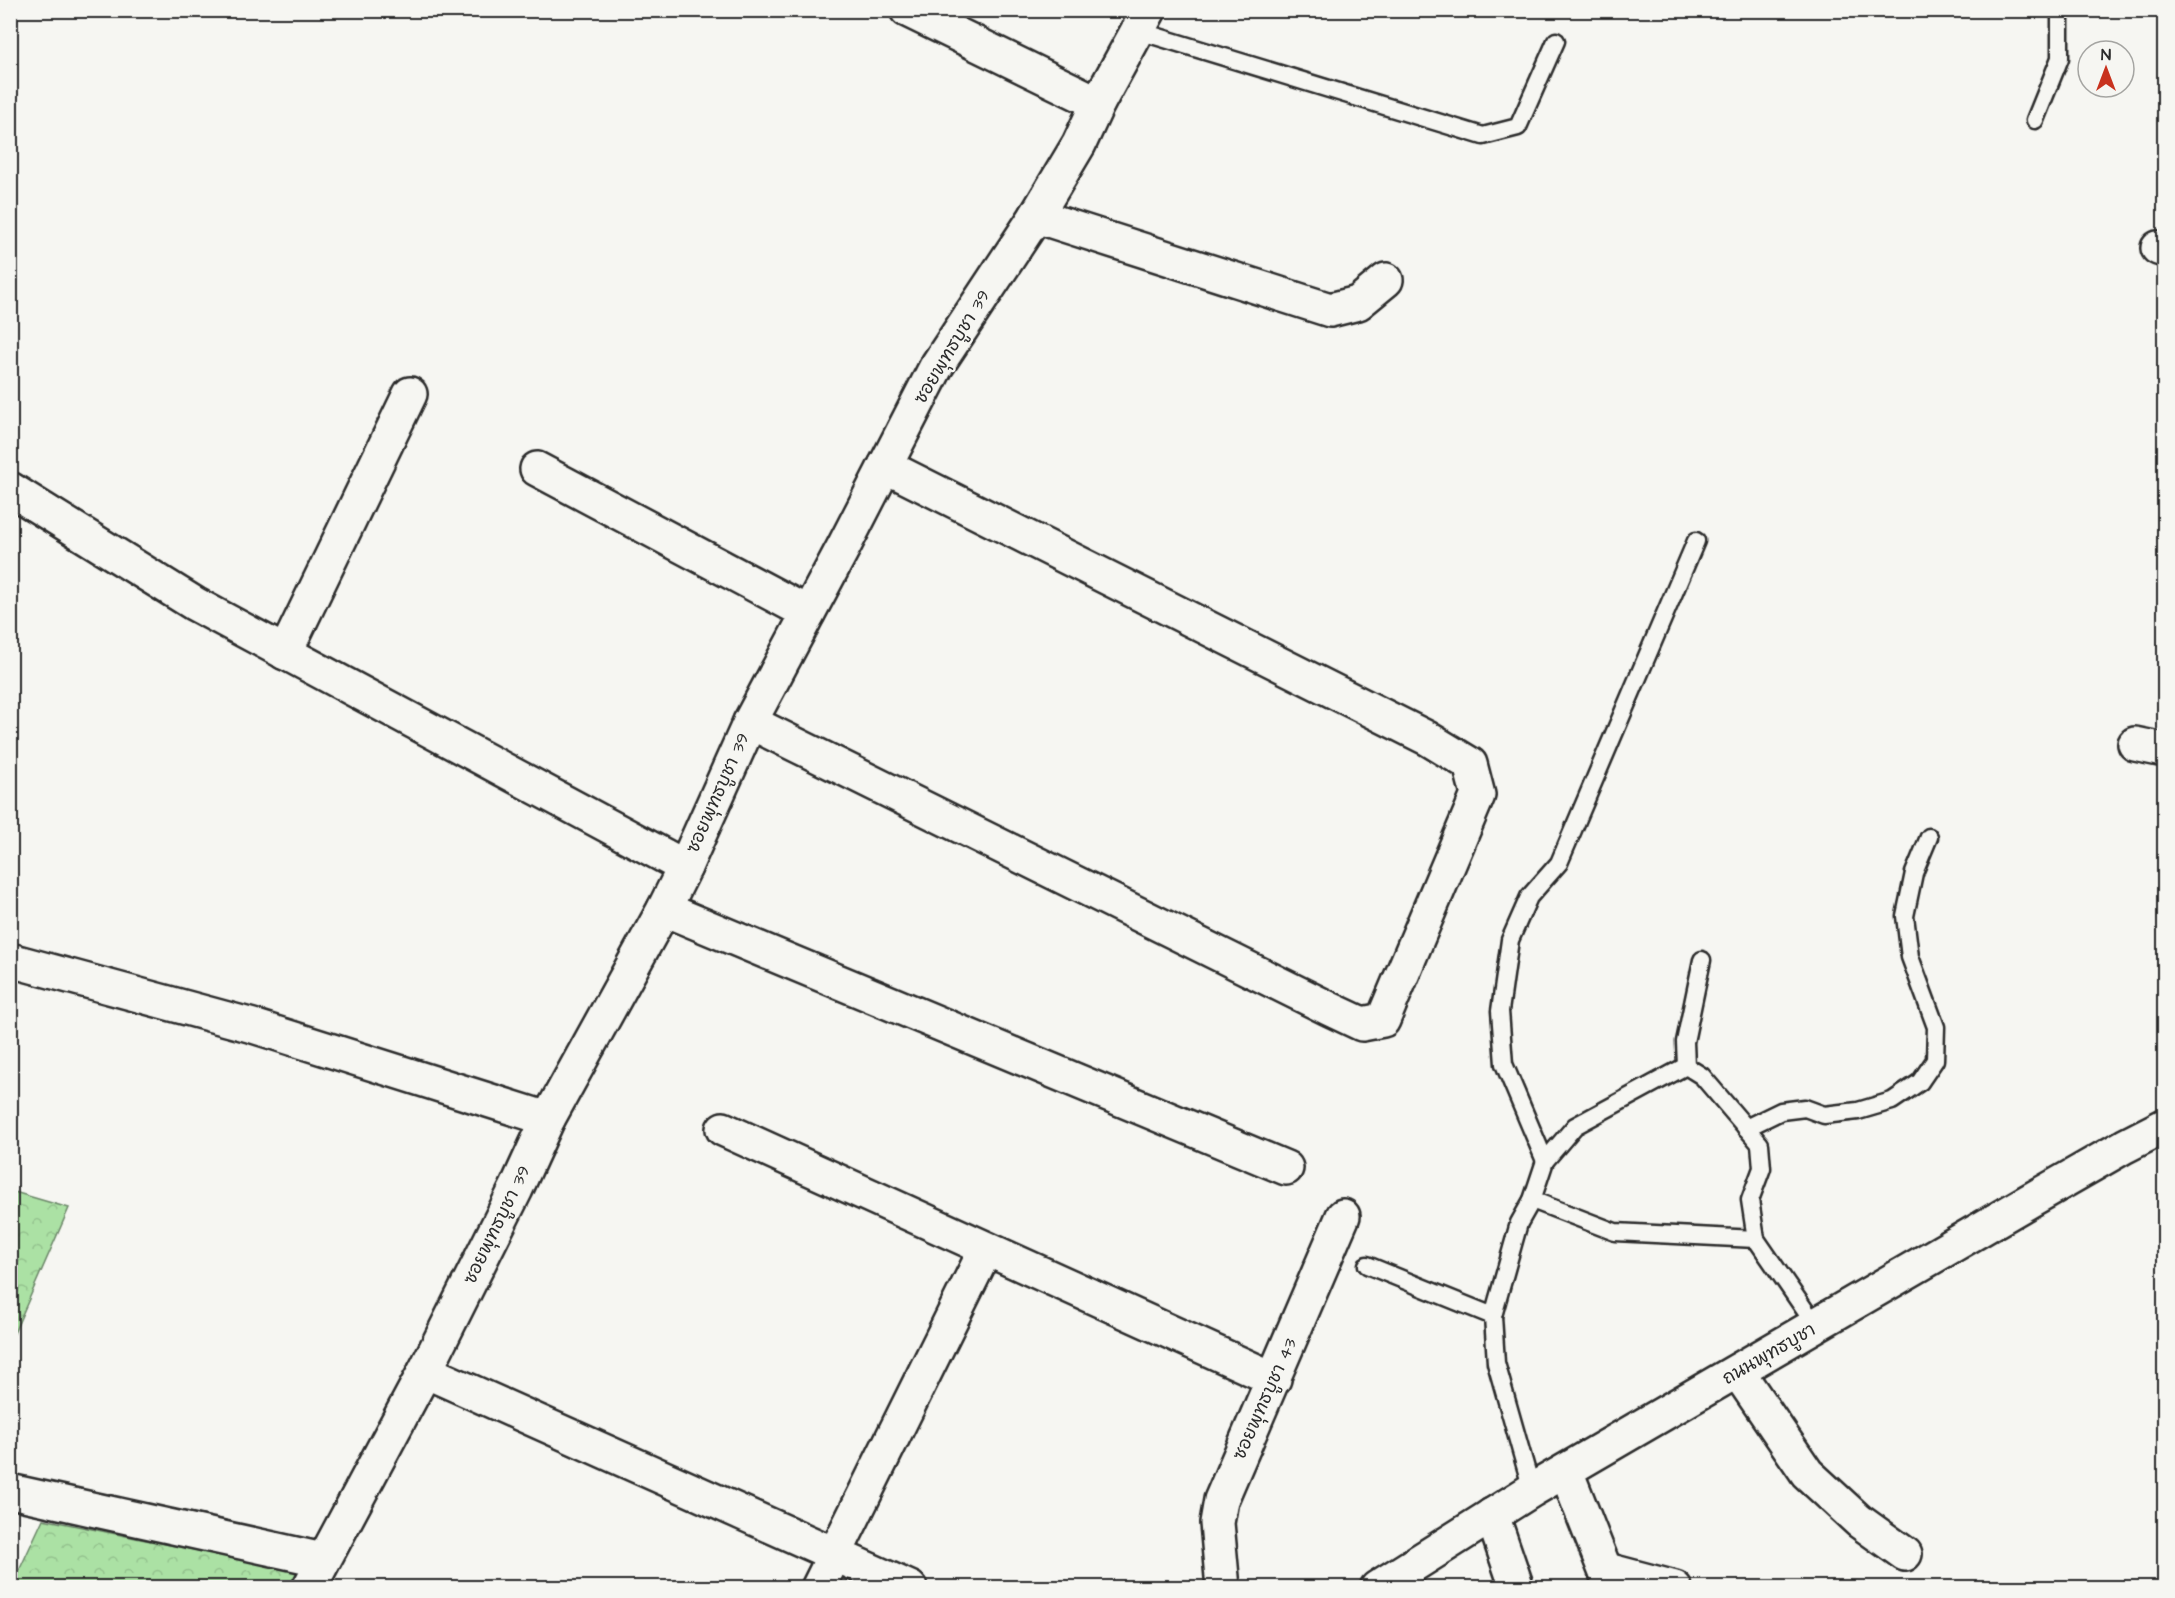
<svg xmlns="http://www.w3.org/2000/svg" width="2175" height="1598" viewBox="0 0 2175 1598" font-family="'Architects Daughter','Playpen Sans Thai',sans-serif">
<style>
.forest{fill:url(#forest-crowns);stroke:#6b8668;stroke-width:1.5}
.lines{fill:none;stroke-linecap:round;stroke-linejoin:round}
.lane-casing{stroke:#2b2b2b;stroke-width:21}
.street-casing{stroke:#2b2b2b;stroke-width:38}
.secondary-casing{stroke:#2b2b2b;stroke-width:38}
.lane{stroke:#f6f6f2;stroke-width:16}
.street{stroke:#f6f6f2;stroke-width:33}
.secondary{stroke:#f6f6f2;stroke-width:33}
.labels{text-anchor:middle;dominant-baseline:central;stroke-width:4.5;stroke-linejoin:round;paint-order:stroke}
.street-label{font-size:18px;fill:#2b2b2b;stroke:#f6f6f2}
</style>
<defs>
<pattern id="forest-crowns" width="20" height="18" patternUnits="userSpaceOnUse" patternTransform="scale(1.5)"><rect width="20" height="18" fill="#abe1a4"/><path d="M2 6a3 3 0 1 1 6 0M12 15a3 3 0 1 1 6 0" fill="none" stroke="#93c18d"/></pattern>
</defs>
<rect width="100%" height="100%" fill="#f6f6f2"/>
<filter id="ink" filterUnits="userSpaceOnUse"><feTurbulence type="fractalNoise" baseFrequency=".0167" numOctaves="2"/><feDisplacementMap in="SourceGraphic" scale="12" xChannelSelector="R" yChannelSelector="G"/><feConvolveMatrix kernelMatrix="1 2 1 2 8 2 1 2 1" color-interpolation-filters="sRGB"/></filter>
<g filter="url(#ink)">
<g class="forest">
<path d="M11 1191 69 1208 11 1340 10 1191Z"/>
<path d="M43 1519 302 1572 293 1587 11 1588Z"/>
</g>
<g class="lines">
<defs>
<g id="lane">
<path d="M1139 31 1483 136 1518 127 1556 41"/>
<path d="M2035 120 2060 58V10"/>
<path d="M1702 960 1685 1042 1686 1066 1702 1076 1760 1144 1762 1168 1750 1200 1756 1239 1816 1326"/>
<path d="M1746 1128 1781 1111 1805 1108 1824 1115 1858 1111 1892 1101 1920 1082 1935 1060 1936 1027 1910 957 1905 916 1914 873 1929 837"/>
<path d="M1545 1161 1504 1064 1500 1011 1510 940 1529 897 1559 863 1696 541"/>
<path d="M1532 1200 1615 1232 1756 1239"/>
<path d="M1367 1265 1493 1316"/>
<path d="M1532 1490 1496 1363 1493 1316 1519 1223 1532 1200 1545 1161 1575 1126 1686 1066"/>
</g>
<g id="street">
<path d="M907 10 1098 103"/>
<path d="M1036 216 1330 310 1358 303 1386 280"/>
<path d="M2158 248 2164 250"/>
<path d="M537 469 808 613"/>
<path d="M10 489 195 604 685 867"/>
<path d="M285 653 410 394"/>
<path d="M750 722 1330 1009 1362 1024 1383 1020 1478 795 1470 764 1427 738 885 466"/>
<path d="M2135 744 2164 750"/>
<path d="M664 909 1286 1168"/>
<path d="M10 960 253 1026 548 1119"/>
<path d="M723 1129 1274 1379"/>
<path d="M425 1371 910 1588"/>
<path d="M1738 1372 1807 1473 1859 1521 1905 1554"/>
<path d="M1566 1471 1612 1588"/>
<path d="M10 1491 323 1560"/>
<path d="M1492 1515 1517 1588"/>
<path d="M1607 1570 1675 1588"/>
<path d="M818 1588 986 1249"/>
<path d="M1223 1588 1217 1523 1221 1500 1343 1216"/>
</g>
<g id="secondary">
<path d="M309 1588 425 1371 516 1189 548 1119 664 909 685 867 750 722 844 546 936 367 1036 216 1079 144 1098 103 1149 10"/>
<path d="M1377 1588 1532 1490 2029 1201 2125 1146 2164 1126"/>
</g>
</defs>
<use href="#lane" class="lane-casing"/>
<use href="#street" class="street-casing"/>
<use href="#secondary" class="secondary-casing"/>
<use href="#lane" class="lane"/>
<use href="#street" class="street"/>
<use href="#secondary" class="secondary"/>
</g>
</g>
<g class="labels">
<g class="street-label">
<text transform="translate(952 347) rotate(-59)">ซอยพุทธบูชา 39</text>
<text transform="translate(718 793) rotate(-66)">ซอยพุทธบูชา 39</text>
<text transform="translate(497 1225) rotate(-64)">ซอยพุทธบูชา 39</text>
<text transform="translate(1769 1354) rotate(-30)">ถนนพุทธบูชา</text>
<text transform="translate(1265 1399) rotate(-66)">ซอยพุทธบูชา 43</text>
</g>
</g>
<rect width="2175" height="1598" fill="none" stroke="#f6f6f2" stroke-width="36"/>
<rect x="18" y="18" width="2139" height="1562" fill="none" stroke="#2b2b2b" stroke-width="2" filter="url(#ink)"/>
<g transform="translate(2106 69)"><circle r="28" fill="#f6f6f2" stroke="#a5a5a2" stroke-width="1.5"/>
<path d="M0-4.5L10 22L0 15L-10 22Z" fill="#c8321e"/>
<text y="-9" font-size="16" font-weight="bold" text-anchor="middle" fill="#2b2b2b">N</text>
</g>
</svg>
